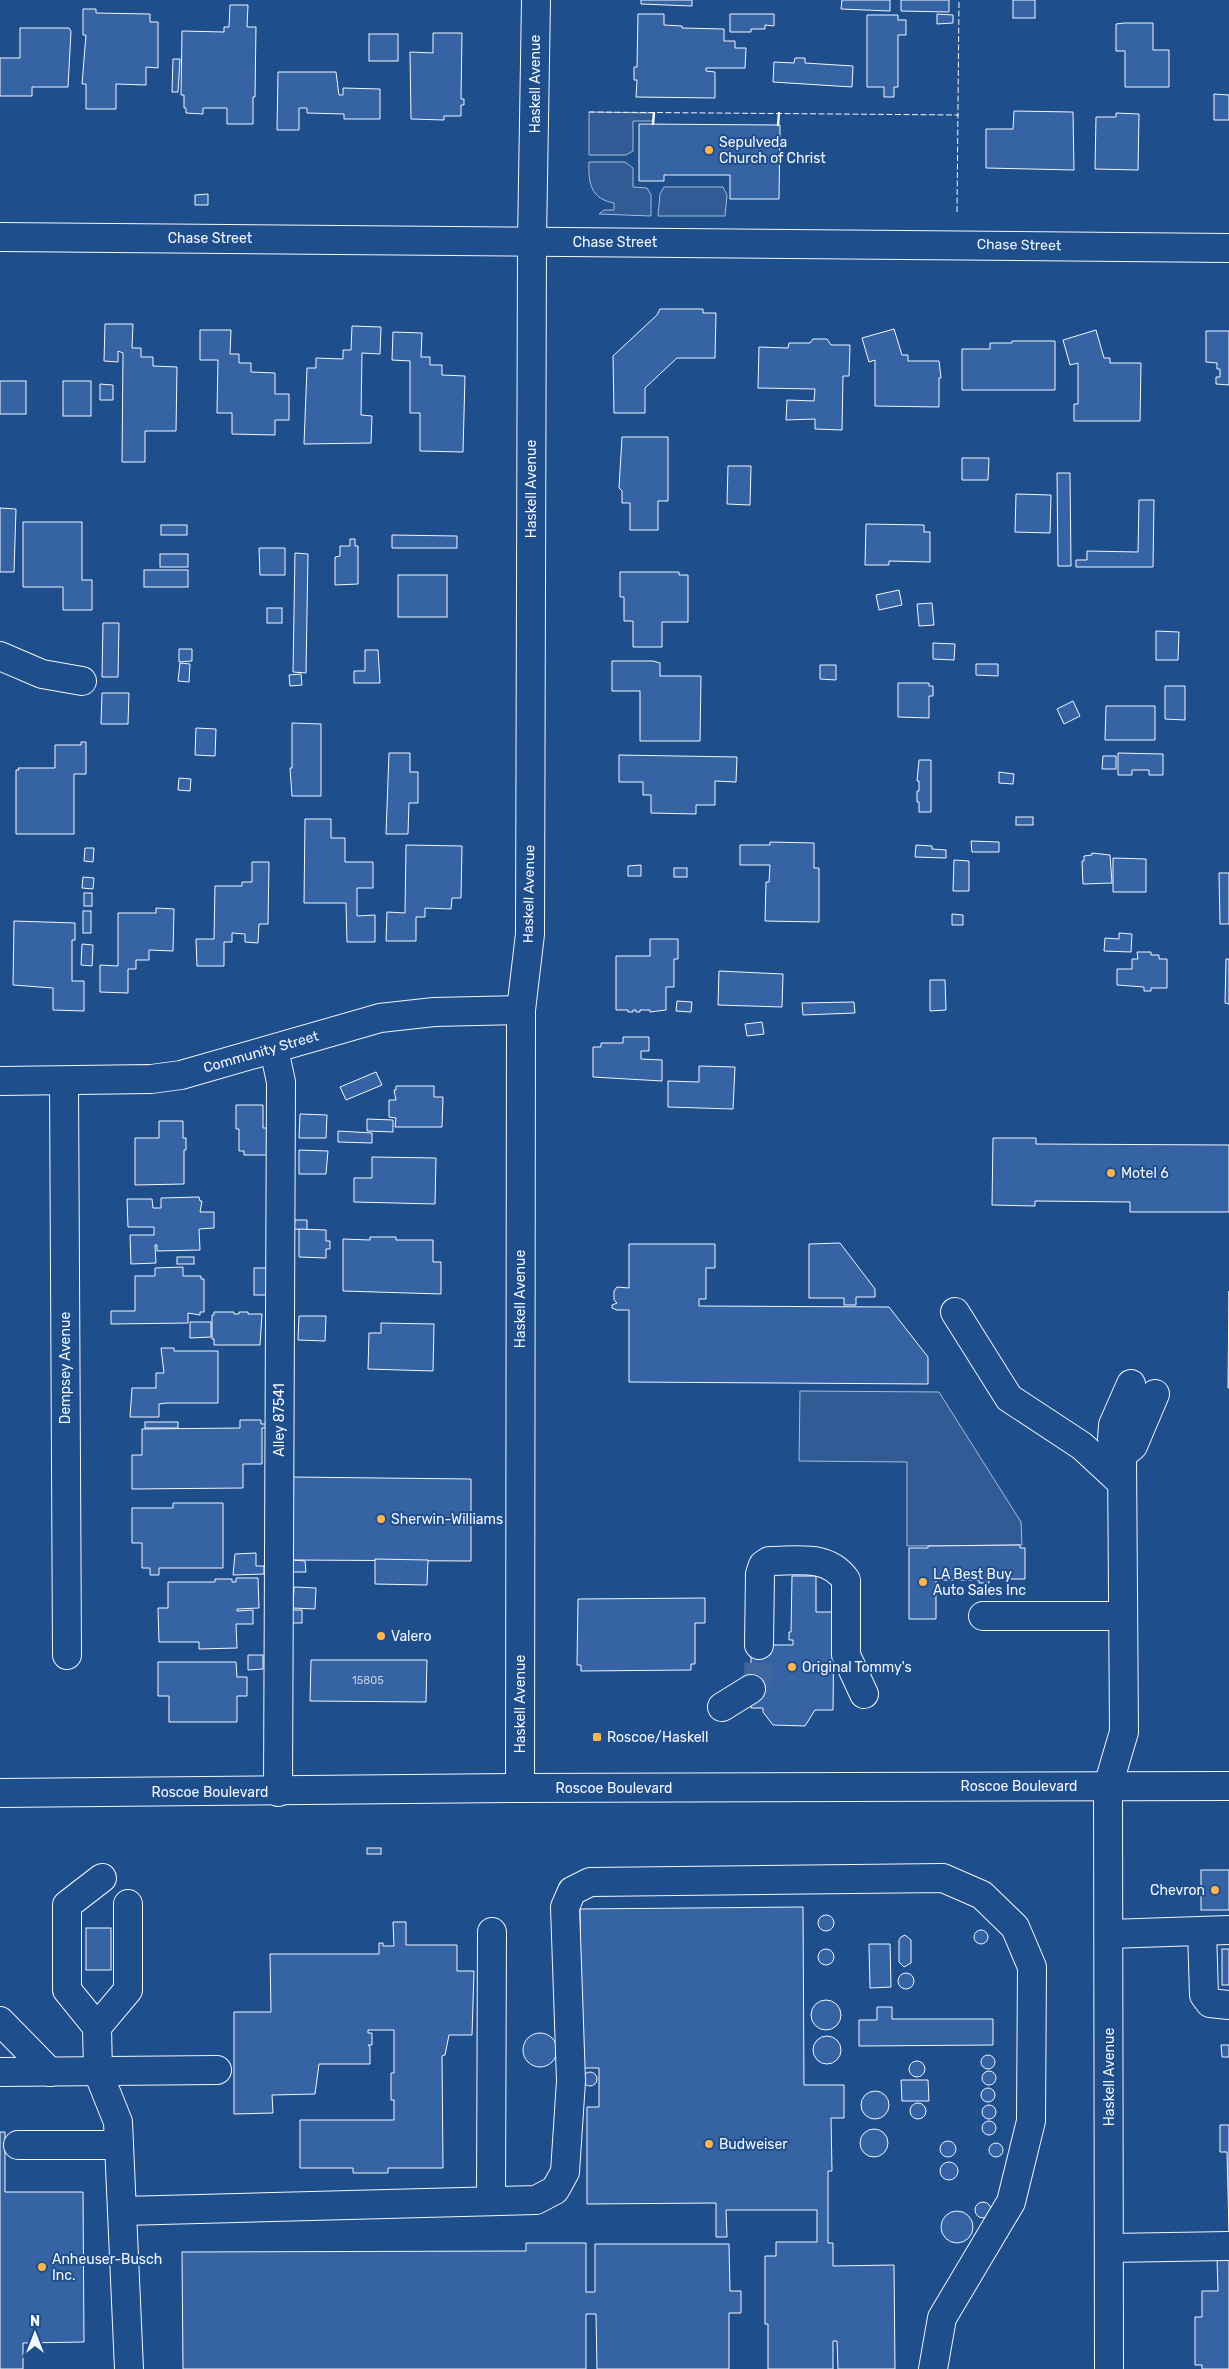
<svg xmlns="http://www.w3.org/2000/svg" width="1229" height="2369" viewBox="0 0 1229 2369" font-family="Rubik,sans-serif">
<style>
.green{fill:#305b95;stroke:#a8bbd7}
.building{fill:#3563a3;stroke:#f2f6ff}
.lines{fill:none;stroke-linecap:round;stroke-linejoin:round}
.minor-tunnel{stroke:#3f679d;stroke-width:28;stroke-dasharray:28 14;stroke-linecap:butt}
.minor-casing{stroke:#f2f6ff;stroke-width:30}
.major-casing{stroke:#f2f6ff;stroke-width:30}
.minor{stroke:#1f4e8c;stroke-width:28}
.major{stroke:#1f4e8c;stroke-width:28}
.fence{stroke:#f2f6ff;stroke-width:1;stroke-dasharray:6 2.5;stroke-linecap:butt}
.wall{stroke:#f2f6ff;stroke-width:2.5}
.poi-dot{fill:#ffb74d;stroke:#1f4e8c;stroke-width:2}
.labels{text-anchor:middle;dominant-baseline:central;stroke-width:4;stroke-linejoin:round;paint-order:stroke}
.number-label{font-size:11px;fill:#c3d1e8}
.street-label{font-size:14px;fill:#f2f6ff;stroke:#1f4e8c}
.poi-label{font-size:14px;fill:#f2f6ff;stroke:#1f4e8c;text-anchor:start}
</style>
<rect width="100%" height="100%" fill="#1f4e8c"/>
<g class="green">
<path d="M589 112 654 113 653 121H633V151L626 155H589Z"/>
<path d="M589 162H625L633 168V187L647 188 651 195V216L599 214 604 210H614V203C591 199 588 183 589 162Z"/>
<path d="M664 187H723L727 195 725 216H658L660 194Z"/>
<path d="M800 1391 939 1392 1021 1522 1022 1545 907 1546V1462L799 1461Z"/>
</g>
<g class="building">
<path d="M641 0H692V6L641 4Z"/>
<path d="M842 0H890V11L841 9Z"/>
<path d="M901 0H949V12L901 11Z"/>
<rect x="1013" y="0" width="22" height="18"/>
<path d="M230 5H248L247 27H256L255 97H253V124H227V108H203V114L186 113V108H184V95H181L182 31 224 32V27H229Z"/>
<path d="M83 9H96V13L150 14V22H158V68L146 67V85L116 84V109H86V84H82L86 35H83Z"/>
<path d="M638 14H664V25L682 26V28L724 29V41H735V48H746L745 68H706V71L715 72V98L636 97 637 80H634V67H637Z"/>
<path d="M730 14H774V26L765 25V29H751V32H730Z"/>
<path d="M937 14 953 15V23L937 24Z"/>
<path d="M867 15H898V20H906V35H898V87H894V97H884V87H867Z"/>
<path d="M1124 23H1153V50H1169V87H1125V51H1116V24Z"/>
<path d="M20 28H69L71 31 68 87H32V96H0V58H20Z"/>
<path d="M433 33H462L461 99H464V105H461V116H444V120L411 119 410 52 433 53Z"/>
<rect x="369" y="34" width="29" height="27"/>
<path d="M795 58H805V63L853 66 852 87 773 82 774 62 794 63Z"/>
<path d="M173 59H180L178 92H172Z"/>
<path d="M278 72H336L339 95H343V88L380 89V119H344V114L307 113V108H299V130H277Z"/>
<path d="M1214 94 1229 95V120H1214Z"/>
<path d="M1014 111 1073 112 1074 170 986 168V129H1013Z"/>
<path d="M1116 113 1139 114 1138 170 1095 169 1096 117H1116Z"/>
<path d="M639 124 780 125 779 199H730V175H664V181H639Z"/>
<path d="M208 194V205H195V195Z"/>
<path d="M660 309H703V313H716L715 358H677L645 388V413H614L613 356 657 315Z"/>
<path d="M105 324H133L132 348H141V357H153V366L177 367 176 431H145V462H122L123 353 118 351V362L104 361Z"/>
<path d="M352 326 381 327 380 354 362 353 361 415 372 416 371 443 304 444 307 368H316V358L343 359V350H351Z"/>
<path d="M894 329 902 355H908V361H939L941 378H939V407L875 406V360L869 362 862 338Z"/>
<path d="M200 330H231L230 354H239V363H251V372L275 373V394H289V420H275V435L232 434V413H217L218 360H200Z"/>
<path d="M1096 330 1104 358H1110V363H1141L1140 421H1074V404H1078V363L1070 365 1063 340Z"/>
<path d="M1206 331H1229V385L1216 384V377H1220V369H1217V363L1206 362Z"/>
<path d="M393 332 422 333 421 357H430V365H442V375L465 376 463 452 420 451V413H410V361L392 360Z"/>
<path d="M813 339H827L831 345H850L849 376H843L842 430 815 429V419L786 420 787 400 814 401 815 389 758 388 759 347 788 348 789 343H810Z"/>
<path d="M1012 341H1055V390H962V349H990V343H1012Z"/>
<rect x="0" y="381" width="26" height="33"/>
<rect x="63" y="381" width="28" height="35"/>
<path d="M100 384 113 385V400H100Z"/>
<path d="M622 437H668V501H658V530H630V503H622V491L619 488Z"/>
<path d="M962 458H989L988 480H962Z"/>
<path d="M728 466H751L750 505 727 504Z"/>
<path d="M1057 473H1070L1071 566H1058Z"/>
<path d="M1016 494 1051 495 1050 533 1015 532Z"/>
<path d="M1139 500H1154L1153 567H1076V560H1087V551L1138 552Z"/>
<path d="M0 508 16 509 14 572H0Z"/>
<path d="M23 522H82V580H92V610H63V587H23Z"/>
<path d="M866 524 924 525V532H930V562L889 561V565H865Z"/>
<rect x="161" y="525" width="26" height="10"/>
<path d="M392 535 457 536V548H392Z"/>
<path d="M350 539H355V546H358V584L335 585V557L340 556V546H350Z"/>
<path d="M259 548H285V575H260Z"/>
<path d="M295 553 308 554 306 673 293 672Z"/>
<rect x="160" y="554" width="28" height="13"/>
<rect x="144" y="570" width="44" height="17"/>
<path d="M620 572H679V575H688V622H662V647H633V621H624V597H620Z"/>
<rect x="398" y="575" width="49" height="42"/>
<path d="M899 590 902 605 879 610 876 595Z"/>
<path d="M932 603 934 625 919 626 917 604Z"/>
<rect x="267" y="608" width="15" height="15"/>
<path d="M103 623H119L118 677H102Z"/>
<path d="M1156 631 1179 632 1178 660H1156Z"/>
<path d="M933 643 955 644 954 660 933 659Z"/>
<path d="M179 649H192V661L179 662Z"/>
<path d="M365 650H378L380 683H354V671H365Z"/>
<path d="M612 661H653L660 663V676H701L700 741H640V691H612Z"/>
<path d="M180 663 190 664 189 682 178 681Z"/>
<path d="M976 664H998V676L976 675Z"/>
<path d="M820 665H836V680L820 679Z"/>
<path d="M301 674 302 685 290 686 289 675Z"/>
<path d="M898 683H929V686H933V696H929V718L898 717Z"/>
<path d="M1165 686H1185V720L1165 719Z"/>
<path d="M102 693H129L128 724H101Z"/>
<path d="M1073 701 1080 716 1064 724 1057 709Z"/>
<path d="M1106 706H1155V740H1105Z"/>
<path d="M292 723 321 724V796H292L290 768H292Z"/>
<path d="M196 728 216 729 215 756 195 755Z"/>
<path d="M81 742H86V774H74V834H16V770H19L18 768H55V745H81Z"/>
<path d="M389 753H410V772H418V803H409L408 834H386Z"/>
<path d="M1118 753 1163 754V775H1149V770H1132V775H1118Z"/>
<path d="M619 755 737 757 736 782 715 781V805H696V814L651 813V795H643V782H619Z"/>
<path d="M1103 756H1116V769H1102Z"/>
<path d="M919 760H931V812H919V802H917V791H919V781H917Z"/>
<path d="M999 772 1014 774 1013 784 999 783Z"/>
<path d="M179 778 191 779 190 791 178 790Z"/>
<rect x="1016" y="817" width="17" height="8"/>
<path d="M305 819H331V838H345V862H373V888H357V916L375 915V942H347L346 903H304Z"/>
<path d="M971 841 999 842V852H972Z"/>
<path d="M770 842 814 843V868H819V922L765 921 766 882H769L770 865H740V845H770Z"/>
<path d="M406 845 462 846 461 898H452L451 909 425 908V917H416V941H386L387 912 405 913Z"/>
<path d="M916 845 932 846V849L946 850V858L915 857Z"/>
<path d="M85 848H94L93 862 84 861Z"/>
<path d="M1092 853 1110 855 1112 883 1083 884 1082 861H1084V856L1092 855Z"/>
<path d="M1113 858 1146 859V892H1113Z"/>
<path d="M954 860 969 861V891H953Z"/>
<path d="M252 862H269L268 924H259L258 943 245 942V934L232 933V942H224V966H197L196 939H214L215 886H242V882H252Z"/>
<path d="M641 865V876H628V866Z"/>
<rect x="674" y="868" width="13" height="9"/>
<path d="M1219 873H1229V924H1220Z"/>
<path d="M83 877 94 878 93 889 82 888Z"/>
<rect x="84" y="893" width="8" height="13"/>
<path d="M156 908 174 909 173 951 149 950V960H136V969H128V993L100 992V965L118 966V913H156Z"/>
<rect x="83" y="911" width="8" height="22"/>
<path d="M952 914 963 915V925H952Z"/>
<path d="M14 921 75 923V940H72V981H84V1011L53 1010V988L13 985Z"/>
<path d="M1119 933 1132 934 1131 952 1104 951 1105 938 1119 939Z"/>
<path d="M650 939H678V959H674V987H666V1010L650 1012V1010H640V1012H636V1010H633V1012H628V1010H616V956H650Z"/>
<path d="M82 944 93 945 92 966 81 965Z"/>
<path d="M1137 952H1151V955H1159V959H1167V988H1151V991H1144V987L1117 985V969H1132V959H1138Z"/>
<path d="M1226 959H1229V1004L1225 1003Z"/>
<path d="M719 971 783 974 782 1007 718 1005Z"/>
<path d="M930 980H945L946 1010 930 1011Z"/>
<path d="M677 1001 692 1002 691 1012 676 1011Z"/>
<path d="M854 1002 855 1013 803 1015 802 1003Z"/>
<path d="M762 1022 764 1034 747 1036 745 1024Z"/>
<path d="M623 1037H649V1051H641V1059L662 1060V1081L593 1077V1047H601V1043H623Z"/>
<path d="M699 1066 735 1067 733 1109 668 1107V1081L699 1082Z"/>
<path d="M376 1072 382 1085 346 1100 340 1087Z"/>
<path d="M396 1086H434V1097H443L442 1127H395L396 1118 389 1117V1100H396L394 1090H396Z"/>
<path d="M236 1105H263V1128H268V1155H244V1151H239V1129H236Z"/>
<path d="M300 1114 327 1115 326 1138H299Z"/>
<path d="M367 1119 393 1120V1132L367 1131Z"/>
<path d="M159 1121H183V1138H186V1150H184V1184L135 1185V1138H159Z"/>
<path d="M338 1131 372 1133V1143L338 1142Z"/>
<path d="M993 1138H1036V1144L1229 1145V1212H1130V1202L1035 1201V1206L992 1205Z"/>
<path d="M299 1150 328 1151 326 1174H299Z"/>
<path d="M372 1157 436 1158 435 1204 354 1202V1178H372Z"/>
<path d="M199 1197 200 1201H202L200 1212H214V1228L199 1229 200 1250 157 1251V1245H155L156 1263 131 1264 130 1235H154V1227H128L127 1199H152L153 1208H161V1198Z"/>
<path d="M295 1220H307V1230L294 1229Z"/>
<path d="M299 1229 326 1230V1241H330V1249H326V1258L299 1257Z"/>
<path d="M370 1237H396V1240H433V1262H441V1294L343 1291V1239L370 1240Z"/>
<path d="M840 1243 875 1289V1297H856V1305H844V1298H809V1244Z"/>
<path d="M629 1244H715V1268H706V1299H699V1306L889 1307 928 1357V1384L629 1382V1310H617L612 1308V1305L617 1303 614 1300V1291L617 1287 629 1288Z"/>
<rect x="177" y="1257" width="17" height="7"/>
<path d="M183 1267V1276H201V1279H204V1312H200V1315L188 1313V1323L111 1324V1311H135V1276H155V1268Z"/>
<rect x="254" y="1268" width="14" height="27"/>
<path d="M1229 1291V1388H1228Z"/>
<path d="M214 1312H234V1314H239V1312H248V1314H262L260 1345H214V1339H212V1315H214Z"/>
<path d="M299 1316H326L325 1341 298 1340Z"/>
<path d="M190 1322H211V1337L190 1338Z"/>
<path d="M381 1323 434 1324 433 1371 368 1369 369 1333H381Z"/>
<path d="M161 1348H174V1351H218V1403H167L159 1404V1417H130L132 1388H156V1373H164Z"/>
<path d="M240 1420H261V1424H266V1428H262V1464H243V1488L132 1489V1455H142V1429L240 1428Z"/>
<rect x="145" y="1422" width="33" height="6"/>
<path d="M292 1477 471 1479V1561L292 1560Z"/>
<path d="M173 1503H223V1568H159V1575H150V1568H142V1543H132V1508H173Z"/>
<path d="M1020 1545V1548H1025V1579H989V1583H979V1580H936V1619H909V1548H928V1546Z"/>
<path d="M256 1553V1566H264V1574L233 1575 235 1554Z"/>
<path d="M375 1559 428 1560 427 1585 375 1584Z"/>
<path d="M292 1560 305 1561 306 1572H292Z"/>
<path d="M792 1576H816V1612H834L833 1710H815L805 1726 773 1725 763 1712V1708H751V1645H793V1640H789V1632H791Z"/>
<path d="M236 1578H258L259 1608 237 1609V1611L253 1610V1624H236L237 1648 199 1649V1642H159L158 1608H168V1582H215V1579H232V1582H236Z"/>
<path d="M294 1587 316 1588 315 1609 293 1608Z"/>
<path d="M705 1598V1623H695V1664H691V1670L581 1671V1665H577L578 1599Z"/>
<rect x="292" y="1610" width="10" height="13"/>
<path d="M248 1655H263V1669L248 1670Z"/>
<path d="M311 1660H427L426 1702 310 1701Z"/>
<path d="M158 1662H236L237 1677H247V1696H237V1722H169V1696H158Z"/>
<rect x="367" y="1848" width="14" height="6"/>
<rect x="1201" y="1870" width="28" height="40"/>
<path d="M803 1907 804 2085H844V2118H831L832 2171H828V2243H833V2266L894 2265 895 2369H838L837 2341H833V2369H768V2324H765V2256H776V2242H817V2210H726L727 2237H716V2203L587 2204V2107H599V2068H582L580 1909Z"/>
<circle cx="826" cy="1923" r="8"/>
<path d="M393 1922H406V1945H457V1971H474L472 2035H449L445 2055 442 2056 443 2168H388V2173H353V2168H300V2120H394V2100H391V2073H394V2030H368V2033H372V2045H368L370 2047V2064H319L315 2094 272 2095 273 2113 234 2114V2012H271L270 1954H379V1943H383V1946H394Z"/>
<rect x="86" y="1928" width="25" height="42"/>
<circle cx="981" cy="1937" r="7"/>
<path d="M905 1935 911 1940V1963L904 1967 899 1962V1940L901 1937Z"/>
<path d="M869 1944H890L891 1987 870 1988Z"/>
<rect x="1222" y="1949" width="7" height="36"/>
<circle cx="826" cy="1957" r="8"/>
<circle cx="906" cy="1981" r="8"/>
<circle cx="826" cy="2015" r="15"/>
<path d="M877 2007H892V2019H993V2045L859 2046V2020H877Z"/>
<circle cx="540" cy="2050" r="17"/>
<circle cx="827" cy="2050" r="14"/>
<path d="M1221 2045H1229V2057H1222Z"/>
<circle cx="988" cy="2062" r="7"/>
<circle cx="917" cy="2069" r="8"/>
<circle cx="989" cy="2078" r="7"/>
<circle cx="590" cy="2079" r="7"/>
<path d="M901 2080H928L929 2101H902Z"/>
<circle cx="988" cy="2095" r="7"/>
<circle cx="875" cy="2105" r="14"/>
<circle cx="918" cy="2111" r="8"/>
<circle cx="989" cy="2112" r="7"/>
<circle cx="989" cy="2128" r="7"/>
<path d="M1220 2125H1229V2232L1227 2152H1220Z"/>
<circle cx="874" cy="2143" r="14"/>
<path d="M0 2132H5V2192H83L84 2342 23 2343V2369H0Z"/>
<circle cx="948" cy="2149" r="8"/>
<circle cx="996" cy="2150" r="7"/>
<circle cx="949" cy="2171" r="9"/>
<circle cx="983" cy="2210" r="8"/>
<circle cx="957" cy="2227" r="16"/>
<path d="M526 2243H586V2292H595V2244H729L730 2291H741V2313H729V2369H597L596 2314H586V2369H183L182 2252 526 2251Z"/>
<path d="M1217 2259H1229V2369H1202V2365H1195V2317H1202V2291H1218Z"/>
</g>
<g class="lines">
<path class="minor-tunnel" d="M751 1689 758 1677 759 1645"/>
<defs>
<g id="minor">
<path d="M0 237 1229 248"/>
<path d="M0 656 42 674 82 681"/>
<path d="M274 1049 281 1082 278 1792"/>
<path d="M0 1081 151 1079 181 1075 380 1018 434 1012 521 1010"/>
<path d="M64 1081 67 1655"/>
<path d="M955 1312 1009 1398 1082 1446 1122 1483"/>
<path d="M1122 1455 1133 1446 1155 1394"/>
<path d="M983 1616H1123"/>
<path d="M759 1645 760 1574 763 1565 769 1561C799 1561 827 1554 846 1580V1655L864 1694"/>
<path d="M722 1707 751 1689"/>
<path d="M128 1904V1990L97 2027 98 2072 118 2122 129 2369"/>
<path d="M1202 1931 1204 1995 1210 2003 1229 2005"/>
<path d="M1109 1934 1229 1930"/>
<path d="M0 2021 50 2072"/>
<path d="M97 2027 67 1990V1905L102 1878"/>
<path d="M0 2072 217 2070"/>
<path d="M18 2145H119"/>
<path d="M491 2201 492 1932"/>
<path d="M123 2211 536 2200 555 2190 565 2172 571 2081 565 1907 572 1891 590 1882 943 1878 982 1895 1015 1927 1032 1967 1031 2121 1011 2202 942 2318 933 2369"/>
<path d="M1109 2248 1229 2246"/>
<path d="M1109 2369 1108 1786 1124 1732 1122 1455 1112 1439 1113 1425 1131 1384"/>
</g>
<g id="major">
<path d="M520 1788 521 1010 530 934 532 241 536 0"/>
<path d="M0 1793 520 1788 1229 1786"/>
</g>
</defs>
<use href="#minor" class="minor-casing"/>
<use href="#major" class="major-casing"/>
<use href="#minor" class="minor"/>
<use href="#major" class="major"/>
<g class="fence">
<path d="M589 112 959 115"/>
<path d="M957 212 959 0"/>
</g>
<g class="wall">
<path d="M653 124 654 113"/>
<path d="M778 125 779 113"/>
</g>
</g>
<g class="poi-dot">
<circle cx="709" cy="150" r="5"/>
<circle cx="1111" cy="1173" r="5"/>
<circle cx="381" cy="1519" r="5"/>
<circle cx="923" cy="1582" r="5"/>
<circle cx="381" cy="1636" r="5"/>
<circle cx="792" cy="1667" r="5"/>
<rect x="592" y="1732" width="10" height="10" rx="2.5"/>
<circle cx="1215" cy="1890" r="5"/>
<circle cx="709" cy="2144" r="5"/>
<circle cx="42" cy="2267" r="5"/>
</g>
<g class="labels">
<g class="number-label">
<text x="368" y="1680">15805</text>
</g>
<g class="street-label">
<text transform="translate(535 84) rotate(-90)">Haskell Avenue</text>
<text x="210" y="238">Chase Street</text>
<text x="615" y="242">Chase Street</text>
<text transform="translate(1019 245) rotate(1)">Chase Street</text>
<text transform="translate(531 489) rotate(-90)">Haskell Avenue</text>
<text transform="translate(529 894) rotate(-89)">Haskell Avenue</text>
<text transform="translate(261 1052) rotate(-16)">Community Street</text>
<text transform="translate(520 1299) rotate(-90)">Haskell Avenue</text>
<text transform="translate(65 1368) rotate(-90)">Dempsey Avenue</text>
<text transform="translate(279 1420) rotate(-90)">Alley 87541</text>
<text transform="translate(520 1704) rotate(-90)">Haskell Avenue</text>
<text x="1019" y="1786">Roscoe Boulevard</text>
<text x="614" y="1788">Roscoe Boulevard</text>
<text x="210" y="1792">Roscoe Boulevard</text>
<text transform="translate(1109 2077) rotate(-90)">Haskell Avenue</text>
</g>
<g class="poi-label">
<text x="719" y="142">Sepulveda<tspan x="719" dy="16">Church of Christ</tspan></text>
<text x="1121" y="1173">Motel 6</text>
<text x="391" y="1519">Sherwin-Williams</text>
<text x="933" y="1574">LA Best Buy<tspan x="933" dy="16">Auto Sales Inc</tspan></text>
<text x="391" y="1636">Valero</text>
<text x="802" y="1667">Original Tommy's</text>
<text x="607" y="1737">Roscoe/Haskell</text>
<text x="1205" y="1890" text-anchor="end">Chevron</text>
<text x="719" y="2144">Budweiser</text>
<text x="52" y="2259">Anheuser-Busch<tspan x="52" dy="16">Inc.</tspan></text>
</g>
</g>
<g transform="translate(35 2334)" stroke="#1f4e8c" stroke-width="4" paint-order="stroke">
<path d="M0-4L9 19L0 12L-9 19Z" fill="#f2f6ff"/>
<text y="-8" font-size="14" font-weight="bold" text-anchor="middle" fill="#f2f6ff">N</text>
</g>
</svg>
